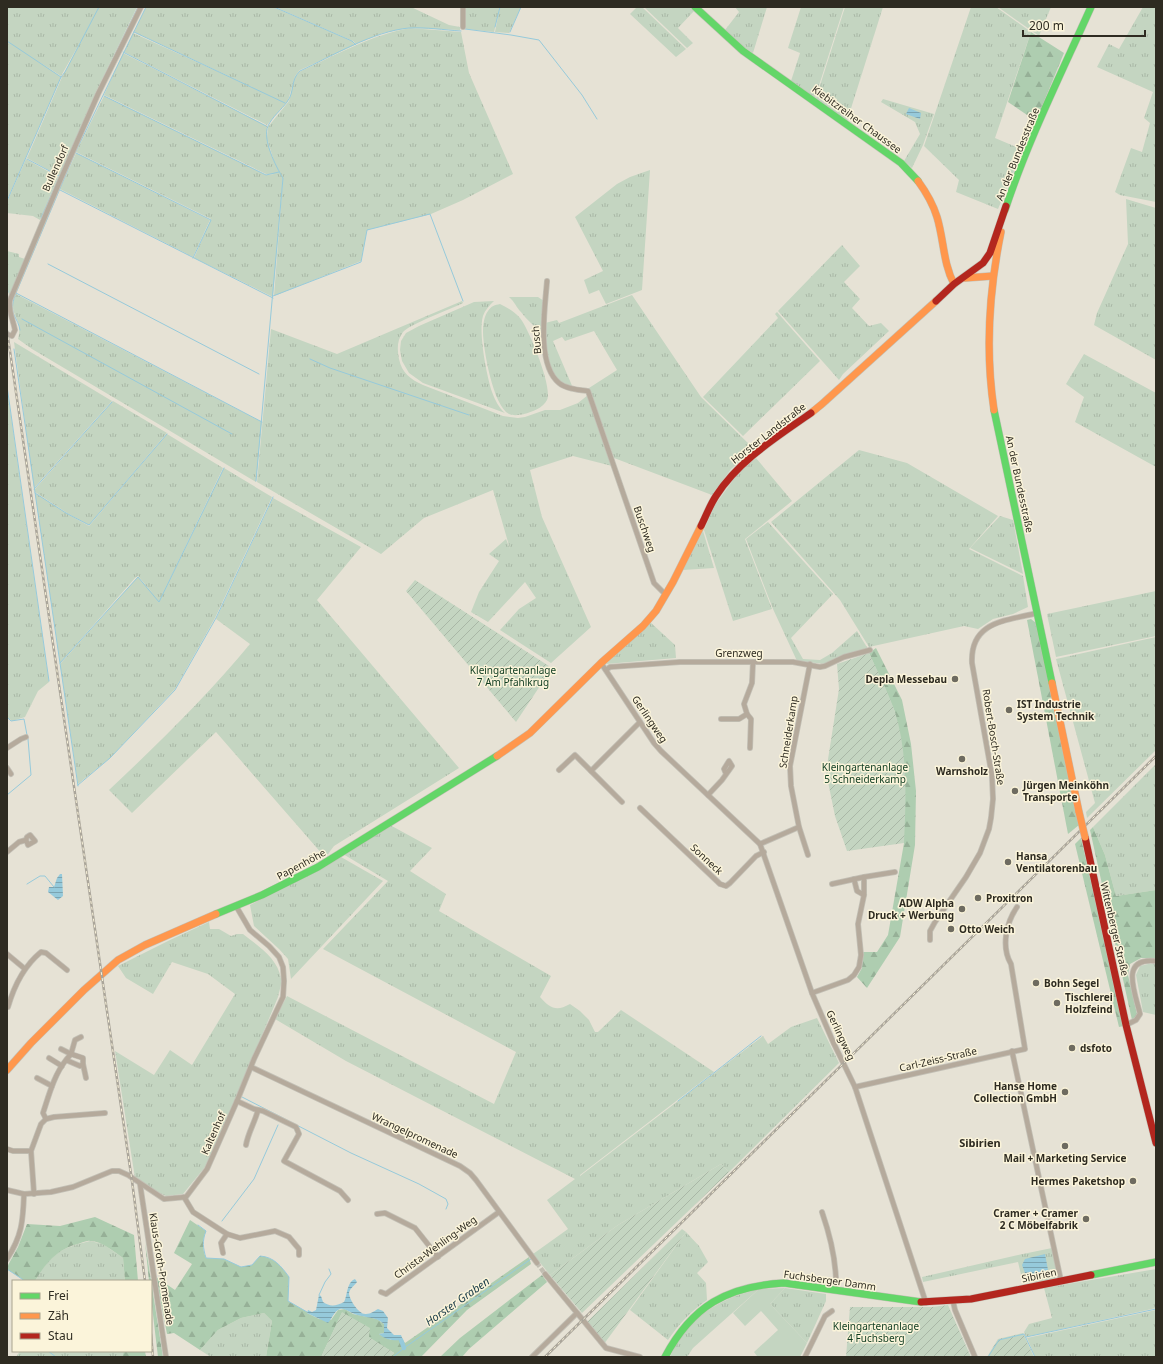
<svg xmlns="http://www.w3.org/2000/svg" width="1163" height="1364" viewBox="0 0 1163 1364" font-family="'Noto Sans',sans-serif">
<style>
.grass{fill:url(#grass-tufts)}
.forest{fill:url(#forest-firs)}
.garden{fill:url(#garden-furrows)}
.pitch{fill:#c4d5c1}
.water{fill:url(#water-rules)}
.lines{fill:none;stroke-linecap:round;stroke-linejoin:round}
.stream{stroke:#96cadb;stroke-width:1}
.canal{stroke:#96cadb;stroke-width:4.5}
.street-tunnel{stroke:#c1bdb1;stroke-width:4.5;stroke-dasharray:4.5 2;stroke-linecap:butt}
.street-casing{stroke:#c3c0b6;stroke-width:6}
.fast-casing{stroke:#c3c0b6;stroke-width:8}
.slow-casing{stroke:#c3c0b6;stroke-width:8}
.jam-casing{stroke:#c3c0b6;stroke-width:8}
.street{stroke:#b5aa9c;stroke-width:4.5}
.fast{stroke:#63d668;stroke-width:7}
.slow{stroke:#ff974d;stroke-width:7}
.jam{stroke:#b3261e;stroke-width:7}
.rail-casing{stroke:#aaa59a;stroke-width:2.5}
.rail{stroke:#fbf4da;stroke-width:1;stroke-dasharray:3;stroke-linecap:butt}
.slow-bridge-casing{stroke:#c3c0b6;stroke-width:8;stroke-linecap:butt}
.slow-bridge{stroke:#ff974d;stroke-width:7}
.poi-dot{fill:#6e6b60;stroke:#fbf4da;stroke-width:1.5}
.labels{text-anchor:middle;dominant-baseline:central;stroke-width:3;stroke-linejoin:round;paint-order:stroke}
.street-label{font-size:10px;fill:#2e2b21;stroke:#fbf4da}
.park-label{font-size:10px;fill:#0d3b1f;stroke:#fbf4da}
.poi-label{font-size:10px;font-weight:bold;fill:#2e2b21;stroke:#fbf4da;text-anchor:start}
.neighbourhood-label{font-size:11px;font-weight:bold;fill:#2e2b21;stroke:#fbf4da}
.water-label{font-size:11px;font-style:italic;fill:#163946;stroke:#fbf4da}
</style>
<defs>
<pattern id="grass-tufts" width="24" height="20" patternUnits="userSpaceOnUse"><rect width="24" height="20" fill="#c4d5c1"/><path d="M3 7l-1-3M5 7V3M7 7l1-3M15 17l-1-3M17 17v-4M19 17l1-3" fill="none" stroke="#a9b7a6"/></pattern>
<pattern id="forest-firs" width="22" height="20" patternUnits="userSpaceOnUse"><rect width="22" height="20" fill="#aecdb0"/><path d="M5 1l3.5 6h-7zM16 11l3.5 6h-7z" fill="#96b097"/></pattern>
<pattern id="garden-furrows" width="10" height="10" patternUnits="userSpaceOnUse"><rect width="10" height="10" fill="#c4d5c1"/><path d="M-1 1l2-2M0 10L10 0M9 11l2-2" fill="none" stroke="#a9b7a6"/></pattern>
<pattern id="water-rules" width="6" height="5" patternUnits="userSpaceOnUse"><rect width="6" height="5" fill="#96cadb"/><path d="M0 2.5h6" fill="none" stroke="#7ba4b1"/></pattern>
</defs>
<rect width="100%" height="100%" fill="#e6e2d5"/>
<g class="grass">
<path d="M7 7H137L96 92 59 176 27 158 62 77 82 39 61 76 36 60 61 77 7 200Z"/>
<path d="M146 7H273L352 41 355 45 300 70 295 76 288 101 267 125 124 52 133 33 252 87 134 32Z"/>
<path d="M275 7H411L449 25 460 27V30L409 28 383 33 356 44 353 41Z"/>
<path d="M466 7H500L494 32 466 29Z"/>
<path d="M500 7H521L509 33 495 32Z"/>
<path d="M637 7H642L686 49 676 57 630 14Z"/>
<path d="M644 7H689L694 11 678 28 693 43 687 48Z"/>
<path d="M735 7H767L753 53 745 48 725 30 739 12Z"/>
<path d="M801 7H844L815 98 791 81 800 53 788 48Z"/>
<path d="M845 7H883L847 121 816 98Z"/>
<path d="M971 7H996L1031 32 995 138 1023 150 998 209 956 192 959 180 924 146Z"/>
<path d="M998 7H1051L1039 36Z"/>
<path d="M1143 7H1156V202L1120 195 1115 192 1131 148 1142 152 1150 123 1144 118 1153 92 1097 67 1109 44 1119 49Z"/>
<path d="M410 28 461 32 469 73 513 174 463 200 431 214 367 230 361 261 274 296 283 178 275 165 267 138 268 127 289 101 295 76 301 71C336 55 371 35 410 28Z"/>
<path d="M123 53 267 126C266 145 273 162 283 178L273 297 194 258 211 219 76 152 104 96 266 175 274 174H266L104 95Z"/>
<path d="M883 99 934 114 923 145 912 168 904 161 920 134 915 122 881 102Z"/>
<path d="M76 153 210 220 193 257 60 189Z"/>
<path d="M26 159 58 177 40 220 33 216 7 213V202Z"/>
<path d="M650 170 642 290 606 304 599 290 589 294 584 280 603 271 575 217 617 184 630 177Z"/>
<path d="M1126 199 1156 208V360L1094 325 1097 313 1128 244Z"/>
<path d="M842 245 860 266 844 282 860 299 852 308 869 326 881 323 889 331 843 374 839 380 778 311Z"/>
<path d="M7 251 19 254V257L25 259 10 294 9 295 7 284Z"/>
<path d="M16 294 262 422 256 482 32 349 18 339C23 319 12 319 13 303 13 300 15 297 16 294Z"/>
<path d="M632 295 701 397 754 449 731 469 712 495 614 458 589 388 617 370 594 331 565 341 562 337 553 341 573 388C569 386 565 385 561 383 543 373 545 341 545 323L557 320 559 323Z"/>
<path d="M509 297H538L544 301 541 332C534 326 527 320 521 312 516 307 515 302 509 297Z"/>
<path d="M462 301 463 303C451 309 410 324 403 332 397 340 397 349 399 359 402 373 410 379 423 385L503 416 518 418 525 417 545 410H560L578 403 588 395 612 466 573 456 530 470 542 517 591 627 551 663 500 630 519 609 536 598 525 582 488 622 471 612 479 592 499 561 489 554 506 539 510 549 493 490 424 518 381 554 257 482 271 329 337 354Z"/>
<path d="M494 301C489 306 485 310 483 316 478 332 487 377 492 392 495 400 499 408 505 413L423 383 409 373 402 361 400 350 401 341 406 333 419 326 474 302Z"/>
<path d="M500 304C508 308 514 311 520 318 529 329 553 388 547 400 543 408 532 412 524 414 520 415 513 416 509 414 493 406 483 348 483 332 483 325 484 316 488 311 491 306 495 305 500 304Z"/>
<path d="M777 312 820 361 743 436 703 397 778 318 775 314Z"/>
<path d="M14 342 112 401 34 488Z"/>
<path d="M1084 354 1156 393V467L1075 422 1084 397 1066 384Z"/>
<path d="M7 388 49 682 38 691 25 717 12 721 7 717Z"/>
<path d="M113 401 167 433 89 525 67 513 35 492V489Z"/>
<path d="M167 434 223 468 159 602 224 468 272 497 215 618 175 689 110 758 78 784 60 664 136 579 138 577 154 595 138 576 135 578 60 663 35 493 66 513 89 526Z"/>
<path d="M859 450 907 463 998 516 969 549 1023 576 1028 607 1013 614 993 619 978 629 964 626 869 647 840 600 771 522Z"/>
<path d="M756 458 792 501 745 539 772 609 733 621 704 530 715 505 739 472Z"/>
<path d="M273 498 361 547 317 600 459 768 334 846 328 854 323 855 216 732 132 813 109 790C159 743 207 696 250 644L216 619Z"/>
<path d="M1000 516 1013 520 1023 574 970 548Z"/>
<path d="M768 522 833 594 791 638 803 659 820 660 832 653 857 631 868 649 826 664 797 661 773 609 746 539Z"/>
<path d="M703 531 714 568 683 570Z"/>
<path d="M1156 591V636L1056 657 1047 614Z"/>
<path d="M650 622 675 645 676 658 606 664Z"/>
<path d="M1156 637V750L1087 818 1086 812 1095 803 1056 659Z"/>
<path d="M1156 764V890L1116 896 1105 855 1093 827Z"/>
<path d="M390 825 432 848 410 871 446 894 439 911 551 976 540 997C550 1008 556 1012 570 1004L580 1011 589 1020 595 1032H598L621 1010 714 1072 580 1175V1176L763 1036 768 1044 791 1027 817 1018 839 1063 729 1172 721 1164 618 1225 550 1275 533 1254 568 1229 547 1200 575 1179 346 1061 275 1019 287 996 494 1104 516 1052 323 949 388 881 343 854Z"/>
<path d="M341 857 383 881 291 979 288 959 279 949 254 926 250 905 286 887Z"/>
<path d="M209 922 210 929H219L231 936 237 934H243C258 946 278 958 281 979 282 984 279 992 278 997L230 1112 205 1167 183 1194 166 1196 148 1187 135 1178 115 1051 154 1075 170 1050 192 1065 235 994 208 974 172 962 153 994 126 978 118 966 170 940Z"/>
<path d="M1148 964H1156V1015L1143 1012 1136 975 1140 966Z"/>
<path d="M686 1232 699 1246 708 1262 697 1273 706 1283 707 1300C691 1311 679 1324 668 1340L630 1310Z"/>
<path d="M90 1241 103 1244 123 1258 125 1281H35C51 1254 60 1248 90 1241Z"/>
<path d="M1052 1248 1057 1273 1054 1280 1023 1283 1018 1262 923 1282 922 1277 1018 1255Z"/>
<path d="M1156 1269V1308L1026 1337 1024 1332 1029 1324 1052 1318 1044 1288Z"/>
<path d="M785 1288 826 1294V1301L807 1343 770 1304Z"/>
<path d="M759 1289 693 1348 687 1357H670C687 1318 718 1299 759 1289Z"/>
<path d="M1156 1310V1357H1035L1027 1338Z"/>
<path d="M264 1313 272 1321 266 1357H211L200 1350 218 1330 241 1318Z"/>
<path d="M20 1351H124L122 1357H16Z"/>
</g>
<g class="forest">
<path d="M1031 32 1064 53 1036 121 1008 102Z"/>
<path d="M1031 619 1036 623 1079 825 1068 834 1027 620Z"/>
<path d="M876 648 902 700 911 744 916 791 915 845 900 937 867 988 857 977 862 968 863 952H877L888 935 904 843 895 712 869 653Z"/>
<path d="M1093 827 1105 855 1116 896 1156 890V958H1141L1130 964 1128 975 1137 1014 1136 1018 1132 1020 1090 830Z"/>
<path d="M1081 838 1124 1026 1119 1027 1075 844Z"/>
<path d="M95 1217 134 1235 138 1281H125L123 1258C114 1252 102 1241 90 1241 87 1240 82 1243 78 1244 57 1249 46 1263 35 1281H25L7 1269V1267L18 1247 27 1224 60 1226Z"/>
<path d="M190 1220 206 1231C202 1241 202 1248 206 1258L224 1259 241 1267 252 1265 260 1256C274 1257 281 1266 289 1277L288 1301 307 1312V1313L319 1319 331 1320 338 1310 345 1309 353 1314 377 1319 384 1324V1333L379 1334 391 1340H403L405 1343 529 1257 531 1264 467 1310 421 1357H390L394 1353 368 1337 342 1313 321 1357H266L272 1321 264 1313 241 1318 218 1330 200 1350 174 1333 167 1334 156 1277 175 1290 192 1264 174 1253Z"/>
<path d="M145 1242 163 1357H158L151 1298V1281H149Z"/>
<path d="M542 1275 547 1282 469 1349 462 1357H440L460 1338Z"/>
<path d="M124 1351H145L146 1357H122Z"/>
</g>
<g class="garden">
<path d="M415 580 552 668 516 722 406 591Z"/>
<path d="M869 653C878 672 888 692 895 712 908 754 906 800 904 843L847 851 835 816 826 772 839 689 837 664Z"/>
<path d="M721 1164 729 1172 582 1313 550 1275 618 1225Z"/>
<path d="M682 1229 686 1232 604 1344 587 1322Z"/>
<path d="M948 1305 971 1357H846L850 1307H932Z"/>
<path d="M342 1312 370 1328 369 1337 394 1353 390 1357H321Z"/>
<path d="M1023 1333 1034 1357H987L998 1339Z"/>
</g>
<path class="pitch" d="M785 1288 770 1304 807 1343 800 1357H755L757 1356 754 1352 778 1330 761 1311 745 1326 733 1313 759 1289Z"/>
<g class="water">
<path d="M909 108 921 113 920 119 906 114Z"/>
<path d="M60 874H62L63 896 58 900 48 892 49 887H54L57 878Z"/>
<path d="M1045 1254 1048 1270 1029 1275 1025 1273 1022 1265 1025 1259Z"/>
<path d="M355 1279 357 1282C354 1286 350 1288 349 1293 349 1299 359 1315 366 1314 371 1314 374 1311 378 1309L383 1311 388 1318 387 1328 394 1335H401L403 1340C393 1341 386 1340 379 1334L384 1333V1324C376 1316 362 1318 352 1313 348 1311 344 1308 340 1309 334 1311 332 1319 328 1323L307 1313 308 1310 312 1312 316 1310 319 1295 321 1296 323 1302C330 1307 336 1306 344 1302 348 1295 346 1283 355 1279Z"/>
</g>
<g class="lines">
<g class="stream">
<path d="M274 7 352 41 356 45"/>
<path d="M495 27 500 7"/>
<path d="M465 29 511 35 539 40 582 95 597 119"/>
<path d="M134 32 285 103"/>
<path d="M510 32 521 7"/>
<path d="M7 41 61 77"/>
<path d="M123 52 266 126"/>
<path d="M104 77 138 7"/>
<path d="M104 96 266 175 279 172"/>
<path d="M76 153 211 220 193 258"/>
<path d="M27 159 59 176"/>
<path d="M60 190 273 298"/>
<path d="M7 201 61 77 65 72 99 7"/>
<path d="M41 218 86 116"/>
<path d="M48 264 259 374"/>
<path d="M7 288 8 292"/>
<path d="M16 293 262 422"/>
<path d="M273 296 361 262 367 230 430 214 463 301"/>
<path d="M22 319 232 434"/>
<path d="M20 330C19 324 17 321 14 315 11 308 13 300 16 293L75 153 146 7"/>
<path d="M14 349 78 786"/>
<path d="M310 359 330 368 469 415"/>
<path d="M7 386 49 681"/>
<path d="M256 481 283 178C276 167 262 139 268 126 272 117 282 109 287 102 295 92 290 80 300 71 332 56 374 31 409 28 426 27 444 30 461 31"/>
<path d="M34 489 112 402"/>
<path d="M35 493 66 513 89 525 167 434"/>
<path d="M60 663 138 577 159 602 224 468"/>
<path d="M7 717 11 721 24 719 27 735"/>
<path d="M78 785 110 758 175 690 216 618 273 497"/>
<path d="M7 795 31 775 28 739"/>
<path d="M27 884 40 876H45L54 887"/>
<path d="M242 1097 351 1153 419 1184 446 1199 448 1204 446 1209"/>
<path d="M678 1101 761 1036"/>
<path d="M222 1221 254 1179 278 1125"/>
<path d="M198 1225 206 1231C202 1241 203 1248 206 1258L224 1259 241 1267 252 1265 260 1256C274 1257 281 1266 289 1277L288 1301 307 1312"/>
<path d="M7 1269 25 1281"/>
<path d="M319 1295 325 1282 331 1274 329 1269"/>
<path d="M1026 1337 1156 1309"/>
<path d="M48 1351 56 1357"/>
<path d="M393 1357 404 1348 531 1259"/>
<path d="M988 1357 999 1340 1024 1334 1035 1357"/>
</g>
<path class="canal" d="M401 1340 404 1348"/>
<path class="street-tunnel" d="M537 1263 545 1274"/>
<defs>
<g id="street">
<path d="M463 27V7"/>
<path d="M547 281C545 308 536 364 559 383 566 389 579 390 588 391L654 583 666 595"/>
<path d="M7 334 12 336 15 330C13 319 8 311 10 300L59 183 98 94 141 7"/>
<path d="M601 663 654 743 661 751 760 844 812 993 834 1044 855 1087 926 1303"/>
<path d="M606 670 610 667 680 662H793L820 667 825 666 844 657 870 650"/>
<path d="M747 714 751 719 750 748"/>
<path d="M721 719H739L747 714 744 704 752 683 753 662"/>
<path d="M7 748 21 739 26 737"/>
<path d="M7 768 11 774"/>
<path d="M559 770 575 755 622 802"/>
<path d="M591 771 640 722"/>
<path d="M708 795 722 780 732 766 729 761 724 769 726 774"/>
<path d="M640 808 720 884 726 886 730 883 756 856 764 852"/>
<path d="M799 827 808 855"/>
<path d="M760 844 799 827 791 786 790 766 810 664"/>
<path d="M7 852 19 842 26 840 27 837 30 835 35 841 28 845 26 840"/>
<path d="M854 879 857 891 864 895"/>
<path d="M832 884 864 877"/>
<path d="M930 940V931L935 922 966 877 980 853 989 829 991 818 993 799 992 776 972 663C970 621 1006 621 1037 613"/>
<path d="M7 954 25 969"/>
<path d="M812 993 848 980 854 975 859 967 861 955 858 924 864 895V877L895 872"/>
<path d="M8 1007C14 986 24 966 41 952L46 953 67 970"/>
<path d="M1126 1025 1136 1020 1140 1014C1135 992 1119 957 1156 961"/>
<path d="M61 1049 71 1054 75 1040 81 1037"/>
<path d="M1012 1051 1061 1281"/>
<path d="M49 1058 62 1066"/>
<path d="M83 1064 86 1078"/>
<path d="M251 1067 460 1166 470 1173 476 1180 537 1263"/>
<path d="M37 1078 52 1086"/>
<path d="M855 1087 1025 1049 1011 964C1001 947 1006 923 1017 907"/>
<path d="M237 1101 254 1109 263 1111 296 1127 299 1134 284 1161 340 1191 348 1200"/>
<path d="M46 1119 43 1113C49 1095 54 1075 66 1060L80 1066 83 1064V1058L71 1054 66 1060"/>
<path d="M246 1145C248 1133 255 1122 258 1110"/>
<path d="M7 1149 13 1151H31"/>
<path d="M140 1184 166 1357"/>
<path d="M7 1190 24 1194 51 1192 73 1187 112 1171H119L128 1175 164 1199 186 1197 207 1169 237 1101 254 1059 283 997 284 981 283 967 279 957 269 946 250 930 236 906"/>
<path d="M34 1194 31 1151 41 1124 46 1119 54 1117 105 1113"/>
<path d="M184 1197 193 1212 227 1234 240 1238 275 1231 289 1237 299 1249V1255"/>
<path d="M822 1212C831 1238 837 1263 836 1290"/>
<path d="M377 1214 385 1213 415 1228 438 1257"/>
<path d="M223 1253 221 1243 227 1234"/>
<path d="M7 1259C22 1236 23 1221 24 1194"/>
<path d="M545 1274 606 1348 640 1357"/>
<path d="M381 1292 386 1294 499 1212"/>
<path d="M953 1301 955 1310 975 1357"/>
<path d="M532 1357 577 1313"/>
<path d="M805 1357 825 1316 832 1311"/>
</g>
<g id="fast">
<path d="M695 7 743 51 901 163 918 181"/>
<path d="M1005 210C1028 140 1061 74 1091 7"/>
<path d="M994 410 1052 683"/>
<path d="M216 914 262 895 318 867 497 756"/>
<path d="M1091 1275 1156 1262"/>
<path d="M665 1357C692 1306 727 1286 784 1283L921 1302"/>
</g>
<g id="slow">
<path d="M918 181C926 192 933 204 937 217 944 240 943 263 954 284"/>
<path d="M965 278 993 276"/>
<path d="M994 410C985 350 989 291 1001 232"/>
<path d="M811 413 822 404 936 301"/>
<path d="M1052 683 1079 812"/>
<path d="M497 756 530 733 601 663 643 626 656 611 673 582 701 526"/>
<path d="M7 1070 31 1043 84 990 118 960 145 945 216 914"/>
</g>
<g id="jam">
<path d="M936 301 954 284 983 263 990 253 1006 206"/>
<path d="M701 526C706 516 710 505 716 496 739 460 777 437 811 413"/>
<path d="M1085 837 1126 1025 1156 1143"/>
<path d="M921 1302 971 1299 1091 1275"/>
</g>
</defs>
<use href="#street" class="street-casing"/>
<use href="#fast" class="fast-casing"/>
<use href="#slow" class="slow-casing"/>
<use href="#jam" class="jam-casing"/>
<use href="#street" class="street"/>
<use href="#fast" class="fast"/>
<use href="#slow" class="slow"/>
<use href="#jam" class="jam"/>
<defs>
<g id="rail">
<path d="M7 331 132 1181 145 1281"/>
<path d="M151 1334 153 1357"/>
<path d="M545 1357 1156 756"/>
</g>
</defs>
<use href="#rail" class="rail-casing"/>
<use href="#rail" class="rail"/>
<defs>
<path id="slow-bridge" d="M1079 812 1085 837"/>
</defs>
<use href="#slow-bridge" class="slow-bridge-casing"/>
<use href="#slow-bridge" class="slow-bridge"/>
</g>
<g class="poi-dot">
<circle cx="955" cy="679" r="4"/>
<circle cx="1009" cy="710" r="4"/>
<circle cx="962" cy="759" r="4"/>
<circle cx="1015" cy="791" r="4"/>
<circle cx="1008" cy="862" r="4"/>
<circle cx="978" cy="898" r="4"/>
<circle cx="962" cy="909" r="4"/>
<circle cx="951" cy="929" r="4"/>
<circle cx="1036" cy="983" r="4"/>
<circle cx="1057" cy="1003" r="4"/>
<circle cx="1072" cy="1048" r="4"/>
<circle cx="1065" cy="1092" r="4"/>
<circle cx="1065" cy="1146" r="4"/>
<circle cx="1133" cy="1181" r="4"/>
<circle cx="1086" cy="1219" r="4"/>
</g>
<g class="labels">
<g class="street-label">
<text transform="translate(857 119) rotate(36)">Kiebitzreiher Chaussee</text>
<text transform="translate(1017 154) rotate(-68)">An der Bundesstraße</text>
<text transform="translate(55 168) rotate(-66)">Bullendorf</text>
<text transform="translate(536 340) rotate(-95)">Busch</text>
<text transform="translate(768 433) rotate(-38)">Horster Landstraße</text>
<text transform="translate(1020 484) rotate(78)">An der Bundesstraße</text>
<text transform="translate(645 529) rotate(71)">Buschweg</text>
<text x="739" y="653">Grenzweg</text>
<text transform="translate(650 719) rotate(56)">Gerlingweg</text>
<text transform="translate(788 732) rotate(-81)">Schneiderkamp</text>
<text transform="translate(994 737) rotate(81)">Robert-Bosch-Straße</text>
<text transform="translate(707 859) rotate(43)">Sonneck</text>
<text transform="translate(301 864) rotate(-28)">Papenhöhe</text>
<text transform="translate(1115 929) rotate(77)">Wittenberger Straße</text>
<text transform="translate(841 1035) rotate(65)">Gerlingweg</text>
<text transform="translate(938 1059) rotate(-13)">Carl-Zeiss-Straße</text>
<text transform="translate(213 1133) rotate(-66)">Kaltenhof</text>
<text transform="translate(415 1135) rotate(25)">Wrangelpromenade</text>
<text transform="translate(435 1247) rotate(-36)">Christa-Wehling-Weg</text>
<text transform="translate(162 1269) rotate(81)">Klaus-Groth-Promenade</text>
<text transform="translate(1039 1275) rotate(-12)">Sibirien</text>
<text transform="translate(830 1280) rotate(8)">Fuchsberger Damm</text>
</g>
<g class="park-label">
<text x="513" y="670">Kleingartenanlage<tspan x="513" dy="12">7 Am Pfahlkrug</tspan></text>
<text x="865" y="767">Kleingartenanlage<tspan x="865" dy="12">5 Schneiderkamp</tspan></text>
<text x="876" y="1326">Kleingartenanlage<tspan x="876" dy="12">4 Fuchsberg</tspan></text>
</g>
<g class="poi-label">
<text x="947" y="679" text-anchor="end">Depla Messebau</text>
<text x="1017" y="704">IST Industrie<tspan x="1017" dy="12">System Technik</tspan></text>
<text x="962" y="771" text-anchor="middle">Warnsholz</text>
<text x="1023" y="785">Jürgen Meinköhn<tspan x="1023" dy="12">Transporte</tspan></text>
<text x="1016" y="856">Hansa<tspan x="1016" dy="12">Ventilatorenbau</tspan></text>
<text x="986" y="898">Proxitron</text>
<text x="954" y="903" text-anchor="end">ADW Alpha<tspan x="954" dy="12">Druck + Werbung</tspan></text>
<text x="959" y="929">Otto Weich</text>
<text x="1044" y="983">Bohn Segel</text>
<text x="1065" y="997">Tischlerei<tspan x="1065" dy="12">Holzfeind</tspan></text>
<text x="1080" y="1048">dsfoto</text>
<text x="1057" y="1086" text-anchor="end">Hanse Home<tspan x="1057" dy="12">Collection GmbH</tspan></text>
<text x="1065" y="1158" text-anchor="middle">Mail + Marketing Service</text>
<text x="1125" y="1181" text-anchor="end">Hermes Paketshop</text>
<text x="1078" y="1213" text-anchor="end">Cramer + Cramer<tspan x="1078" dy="12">2 C Möbelfabrik</tspan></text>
</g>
<g class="neighbourhood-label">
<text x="980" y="1142">Sibirien</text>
</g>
<g class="water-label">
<text transform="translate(457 1301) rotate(-35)">Horster Graben</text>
</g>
</g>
<rect width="1163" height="1364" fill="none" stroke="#2e2b21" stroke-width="16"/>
<rect x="12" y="1280" width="140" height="72" fill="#fbf4da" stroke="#a9a490"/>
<rect x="20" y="1293" width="20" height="6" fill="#63d668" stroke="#a9a490"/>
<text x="48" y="1300" font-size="12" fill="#2e2b21">Frei</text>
<rect x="20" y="1313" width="20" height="6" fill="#ff974d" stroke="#a9a490"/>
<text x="48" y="1320" font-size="12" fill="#2e2b21">Zäh</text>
<rect x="20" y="1333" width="20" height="6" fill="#b3261e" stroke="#a9a490"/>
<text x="48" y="1340" font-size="12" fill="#2e2b21">Stau</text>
<path d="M1023 30v6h122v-6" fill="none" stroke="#2e2b21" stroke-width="2"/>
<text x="1029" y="30" font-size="12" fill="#2e2b21" stroke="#fbf4da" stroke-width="3" paint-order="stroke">200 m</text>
</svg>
